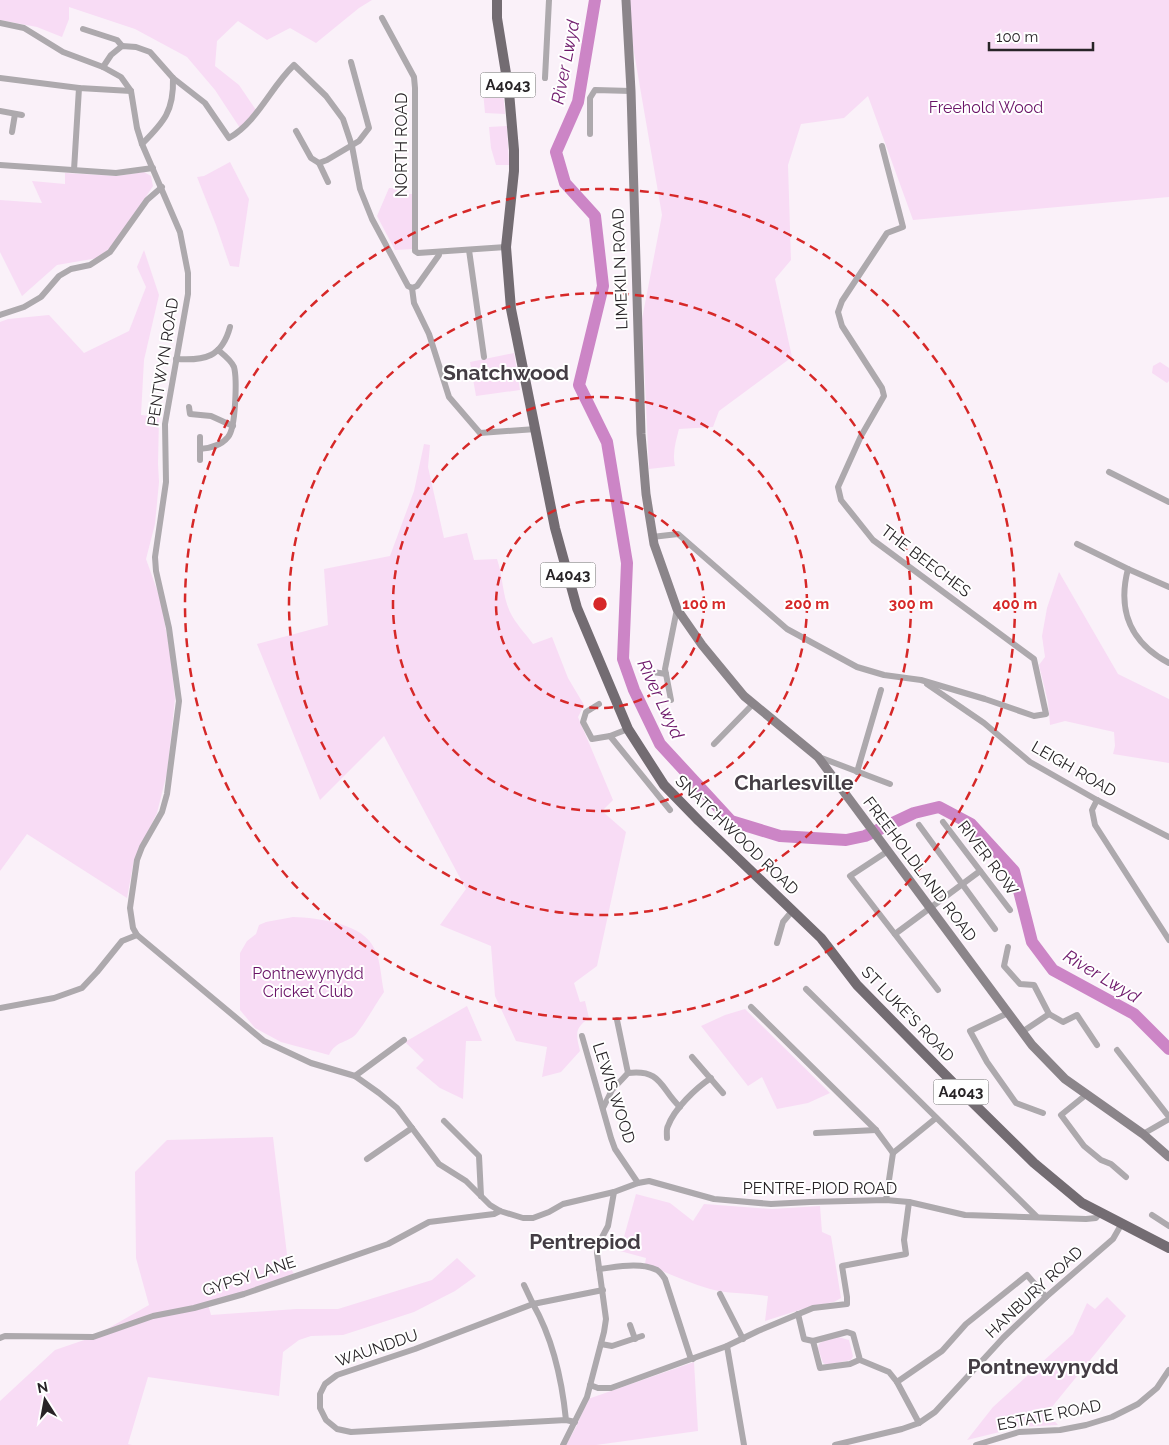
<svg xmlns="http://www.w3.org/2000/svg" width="1169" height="1445" viewBox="0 0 1169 1445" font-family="Raleway,sans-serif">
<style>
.green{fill:#f8dcf5}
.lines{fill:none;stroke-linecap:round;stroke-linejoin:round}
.stream{stroke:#cc85c6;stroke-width:2}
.river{stroke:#cc85c6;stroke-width:12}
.minor{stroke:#ada9ad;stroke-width:6}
.secondary{stroke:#8b858a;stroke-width:9}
.primary{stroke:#736c72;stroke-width:10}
.ring{fill:none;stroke:#d62828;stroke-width:2.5;stroke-dasharray:9 6}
.labels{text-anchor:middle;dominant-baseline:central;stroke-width:4;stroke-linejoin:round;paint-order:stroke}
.shield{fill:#fff;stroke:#686668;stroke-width:1}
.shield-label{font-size:15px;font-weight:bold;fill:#282427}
.park-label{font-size:16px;fill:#6a1367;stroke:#fff}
.street-label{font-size:16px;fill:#282427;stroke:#fff}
.water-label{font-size:18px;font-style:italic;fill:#6e186b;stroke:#fff}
.district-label{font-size:21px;font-weight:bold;fill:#443d44;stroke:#fff}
.centre{fill:#d62828;stroke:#fff;stroke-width:2.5}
.ring-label{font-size:15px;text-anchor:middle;font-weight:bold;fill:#d62828;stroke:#fff;stroke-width:4;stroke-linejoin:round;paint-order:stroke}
</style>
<rect width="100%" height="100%" fill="#faf1f9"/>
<g class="green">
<path d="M0 0H372L359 8 316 43 290 28 267 40 238 21 217 41 215 66 239 85 256 110 240 128 215 90 187 57 135 29 69 7V19L62 37 37 27 0 20Z"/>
<path d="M625 0H1169V197L913 220 868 96 844 118 801 124 788 165 791 260 775 279 792 357 719 411 713 427 679 429C676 441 672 453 675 466L649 469 642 319 662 215Z"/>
<path d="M485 79 502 80 505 114 485 113 482 80Z"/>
<path d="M507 126 509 165H496L491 148 489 127Z"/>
<path d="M230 162 249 199 239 267 230 266 216 225 197 177 204 176Z"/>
<path d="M144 172 151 176 153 186 113 246 98 258 57 265 22 296 0 252V200L42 203 32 181 65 184V173L117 176Z"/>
<path d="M389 188H400L404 194H412L413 249 395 250 377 216Z"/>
<path d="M144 250 159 295 144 360 141 415 159 417 158 464 159 482 155 524 146 559 161 601 171 659 175 699 167 773 157 813 134 860 127 898 27 834 0 871V322L8 319 49 315 84 353 129 331 146 287 137 267Z"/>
<path d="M514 353 520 390 476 396 470 362Z"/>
<path d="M1160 362 1169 368V381L1167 383 1152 373 1153 366Z"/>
<path d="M424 444 430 445 428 467 444 538 467 533 474 560 497 559C503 576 502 595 510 612 515 623 526 634 533 644L552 637 568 678 584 705 578 717 613 800 602 811 626 832 597 966 574 983 580 1002 585 1001 589 1018C574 1029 576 1034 580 1051L561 1072 542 1077 547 1047 516 1041 495 996 491 946 440 925 466 889 384 736 320 800 257 644 328 625 324 569 390 556 414 491Z"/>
<path d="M1059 572 1118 674 1169 699V763L1113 754 1115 746 1114 732 1065 721 1050 725 1048 702 1039 665 1045 657 1042 636 1047 608Z"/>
<path d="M293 917C318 918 364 923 375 950 381 962 381 979 384 992 375 1005 367 1020 357 1033 349 1043 336 1040 329 1055L281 1042 255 1028 240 1010V953L247 941 256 934 259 925 266 922Z"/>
<path d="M467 1006 482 1041H466L463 1099 440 1088 416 1068 424 1060 405 1042Z"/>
<path d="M745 1009 830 1093 808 1103 777 1109 762 1077 748 1086 701 1026 725 1015Z"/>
<path d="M273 1137 288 1263 295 1276 208 1304 211 1315 296 1309H338L432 1280 457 1258 476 1276 455 1291 414 1312 343 1335 311 1336 299 1340 283 1352 279 1396 148 1377 128 1444 132 1445H0V1401L55 1350 93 1337 149 1305 136 1258 135 1172 167 1140Z"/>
<path d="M636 1194 670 1203 693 1221 704 1204 772 1209 820 1206 822 1232 831 1236 841 1298 834 1302 812 1306 765 1321 768 1296C749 1293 728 1294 710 1289 688 1283 666 1272 645 1264L646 1258 620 1251Z"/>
<path d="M1107 1297 1126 1316 1047 1413 1058 1425 1020 1427 967 1440 993 1407 1073 1334 1087 1303 1095 1309Z"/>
<path d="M838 1337 849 1340 853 1356 851 1360 827 1365 823 1363 818 1348 819 1344 823 1341Z"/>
<path d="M694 1362 698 1431 596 1445H566L576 1427 588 1399Z"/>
</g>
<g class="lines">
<path class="stream" d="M591 0 594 3"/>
<path class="river" d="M595 0 578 102 556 152 565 183 595 216 603 286 579 385 607 442 627 563 623 659 634 690 660 744 731 821 780 836 846 840 865 836 914 813 939 807 971 824 1014 871 1032 942 1053 970 1134 1014 1169 1049"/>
<g class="minor">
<path d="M382 18 414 77 415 88V251L418 253 506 247"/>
<path d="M0 23 24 28 63 52 103 67 121 77 131 91 137 128 142 144 180 232 188 273V294L165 424 166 482 155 557 156 571 169 628 179 701 167 794 162 812 142 847 137 860 130 908 133 928 137 935 264 1041 311 1063 355 1076 379 1093 397 1108 439 1164 466 1181 490 1205 500 1211 523 1218H533L549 1212 563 1204 614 1192 638 1183 649 1181 714 1199 771 1204 810 1202 886 1200 909 1202 965 1215 1086 1219 1096 1218 1100 1213"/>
<path d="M83 29 117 40 122 46"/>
<path d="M103 67 111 55 122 46 136 47 150 52 173 78 205 103 229 138C258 121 270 88 294 65L326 96 343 119 352 146 360 189 372 219 408 286 412 288"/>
<path d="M0 78 79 88 131 91"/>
<path d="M545 78 549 0"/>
<path d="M0 111 22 115"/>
<path d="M296 131 311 158 319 163"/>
<path d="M12 132 15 114"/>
<path d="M590 134V98L595 90 631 91"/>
<path d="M142 144C164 122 174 111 173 78"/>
<path d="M0 165 116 173 153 168"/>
<path d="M74 170 79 88"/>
<path d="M328 182 319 163 327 160 359 141 369 128 351 62"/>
<path d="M469 250 484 357"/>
<path d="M412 288 414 303 429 334 449 397 480 433 536 429"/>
<path d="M412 288 417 286 439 255 438 252"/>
<path d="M0 315 24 307 41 297 59 276 71 269 90 265 110 252 147 200 162 187"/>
<path d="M176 359C205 361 222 357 230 327"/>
<path d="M189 407 190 414 211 416 233 426"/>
<path d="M200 437V460"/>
<path d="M200 449C210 448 221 446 228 437 236 428 237 378 234 367 231 360 224 355 218 350"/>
<path d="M1109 472 1169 502"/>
<path d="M652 537 678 534 787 629 857 667 884 675 921 680 985 699 1034 716 1046 714 1034 659 873 540 841 500 838 487 861 436 884 396 882 388 842 326 838 312 842 301 887 233 903 227 882 146"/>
<path d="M1077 544 1128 569 1169 587"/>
<path d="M1128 569C1117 611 1131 643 1169 663"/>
<path d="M653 672 666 674"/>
<path d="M927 684 984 723 1030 762 1097 800 1169 837"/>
<path d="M671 700 665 669 677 609"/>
<path d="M599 704 586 712 583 722 592 739 610 736"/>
<path d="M628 729 610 736 670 810"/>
<path d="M714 744 753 704"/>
<path d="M819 757 890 784"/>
<path d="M857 772 881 690"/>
<path d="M1097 800 1092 810 1095 825 1169 940"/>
<path d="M943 822 1010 910"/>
<path d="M919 825 995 929"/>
<path d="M888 851 850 876 938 990"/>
<path d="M895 934 980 871"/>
<path d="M777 943 783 922 793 910"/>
<path d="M1008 947 1004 966 1020 984 1034 985 1049 1014 1022 1032"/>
<path d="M806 989 1036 1216"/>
<path d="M751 1007 876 1130 893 1153"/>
<path d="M0 1008 54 998 82 988 97 972 122 941 137 935"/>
<path d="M1008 1013 970 1031 987 1062 1016 1103 1043 1113"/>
<path d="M1049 1014 1063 1022 1077 1015 1097 1045"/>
<path d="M617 1020 628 1073C662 1069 660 1088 680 1107"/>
<path d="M582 1036 611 1138 615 1149 638 1183"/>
<path d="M1117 1050 1169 1117"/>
<path d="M692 1057 723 1093"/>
<path d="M355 1076 404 1040"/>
<path d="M1087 1094 1061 1115 1084 1146 1101 1160 1111 1164 1126 1177"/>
<path d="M603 1108 612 1090 628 1073"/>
<path d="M444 1121 479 1156 481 1196"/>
<path d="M816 1133 876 1130"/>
<path d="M1143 1134 1169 1119"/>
<path d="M667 1138C667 1134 666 1129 668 1126 674 1109 696 1088 711 1078"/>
<path d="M893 1153 936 1118"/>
<path d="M367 1159 412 1128"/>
<path d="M886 1200 893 1153"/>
<path d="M1152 1215 1169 1226"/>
<path d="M599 1269C617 1267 640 1262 657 1270 660 1272 663 1276 665 1279L690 1356 693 1359"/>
<path d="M524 1285 533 1304 603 1290"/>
<path d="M720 1294 743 1339"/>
<path d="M798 1314 804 1339 813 1341 847 1332 853 1334 860 1360 889 1372 897 1382 919 1423"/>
<path d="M630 1325 635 1339"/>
<path d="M0 1338 5 1336 93 1337 153 1316 194 1308 244 1294 388 1244 429 1222 494 1214 500 1211"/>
<path d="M813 1341 820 1368 850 1364 859 1360"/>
<path d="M601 1344 612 1346 642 1336"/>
<path d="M727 1346 744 1445"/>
<path d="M897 1382 942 1351 966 1324 1027 1275 1046 1297"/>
<path d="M590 1385 598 1388H611L727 1346 758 1331 813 1308 847 1304V1297L842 1266 906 1254 904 1240 909 1202"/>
<path d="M566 1420C562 1380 553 1339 533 1304L415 1349 337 1375 325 1384 320 1394V1408L326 1420 337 1429 351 1432 566 1420 575 1422"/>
<path d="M563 1445 587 1397 604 1332 606 1319 597 1253 599 1243 608 1226 614 1192"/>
<path d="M835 1445 902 1429 919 1423 935 1412 1003 1338 1046 1297 1113 1239 1121 1225"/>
<path d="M976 1445 1019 1432 1060 1430 1086 1425 1112 1417 1138 1404 1157 1388 1169 1370"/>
</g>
<path class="secondary" d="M626 0 631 91 641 434 646 494 654 544 677 609 702 645 744 696 818 757 1032 1045 1065 1079 1143 1134 1169 1157"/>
<path class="primary" d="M497 0V18L509 92 514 150V171L506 247 511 309 555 528 577 608 628 729 664 785 699 821 821 938 857 985 967 1097 1034 1163 1082 1203 1169 1248"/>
</g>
<g class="ring">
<circle cx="600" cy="604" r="104"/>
<circle cx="600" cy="604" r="207"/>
<circle cx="600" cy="604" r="311"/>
<circle cx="600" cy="604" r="415"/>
</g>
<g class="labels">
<g class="shield">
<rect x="480.5" y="72.5" width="55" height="25" rx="4"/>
<rect x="540.5" y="562.5" width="55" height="25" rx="4"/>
<rect x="933.5" y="1079.5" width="55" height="25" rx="4"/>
</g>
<g class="shield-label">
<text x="508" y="85">A4043</text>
<text x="568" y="575">A4043</text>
<text x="961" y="1092">A4043</text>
</g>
<g class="park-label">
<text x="986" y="107">Freehold Wood</text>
<text x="308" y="973">Pontnewynydd<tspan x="308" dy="18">Cricket Club</tspan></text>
</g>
<g class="street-label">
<text transform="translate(401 145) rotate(-90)">NORTH ROAD</text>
<text transform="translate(620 269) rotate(-92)">LIMEKILN ROAD</text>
<text transform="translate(163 362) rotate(-81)">PENTWYN ROAD</text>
<text transform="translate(926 561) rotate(37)">THE BEECHES</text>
<text transform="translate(1074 769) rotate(30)">LEIGH ROAD</text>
<text transform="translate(737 835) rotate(44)">SNATCHWOOD ROAD</text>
<text transform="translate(988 858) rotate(53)">RIVER ROW</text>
<text transform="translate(920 869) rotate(53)">FREEHOLDLAND ROAD</text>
<text transform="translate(908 1014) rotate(46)">ST LUKE'S ROAD</text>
<text transform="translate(614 1093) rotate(72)">LEWIS WOOD</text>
<text x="820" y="1188">PENTRE-PIOD ROAD</text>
<text transform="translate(249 1276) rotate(-18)">GYPSY LANE</text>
<text transform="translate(1034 1292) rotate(-43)">HANBURY ROAD</text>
<text transform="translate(377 1348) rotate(-19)">WAUNDDU</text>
<text transform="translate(1049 1415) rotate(-11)">ESTATE ROAD</text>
</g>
<g class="water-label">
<text transform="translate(565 62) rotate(-79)">River Lwyd</text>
<text transform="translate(661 699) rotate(65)">River Lwyd</text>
<text transform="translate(1102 976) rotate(31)">River Lwyd</text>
</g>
<g class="district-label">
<text x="506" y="372">Snatchwood</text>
<text x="794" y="782">Charlesville</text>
<text x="585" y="1241">Pentrepiod</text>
<text x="1043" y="1366">Pontnewynydd</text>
</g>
</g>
<circle cx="600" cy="604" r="8" class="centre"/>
<g class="ring-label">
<text x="704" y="609">100 m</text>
<text x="807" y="609">200 m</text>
<text x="911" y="609">300 m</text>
<text x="1015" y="609">400 m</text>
</g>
<g transform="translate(45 1400) rotate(349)" stroke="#ffffff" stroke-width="4" paint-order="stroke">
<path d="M0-4L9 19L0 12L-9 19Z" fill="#282427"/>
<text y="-8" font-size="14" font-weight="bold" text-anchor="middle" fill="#282427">N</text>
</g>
<path d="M989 42v8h104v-8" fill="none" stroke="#282427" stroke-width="2.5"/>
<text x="996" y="42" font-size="15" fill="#282427" stroke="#ffffff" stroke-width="4" paint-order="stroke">100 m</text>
</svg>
